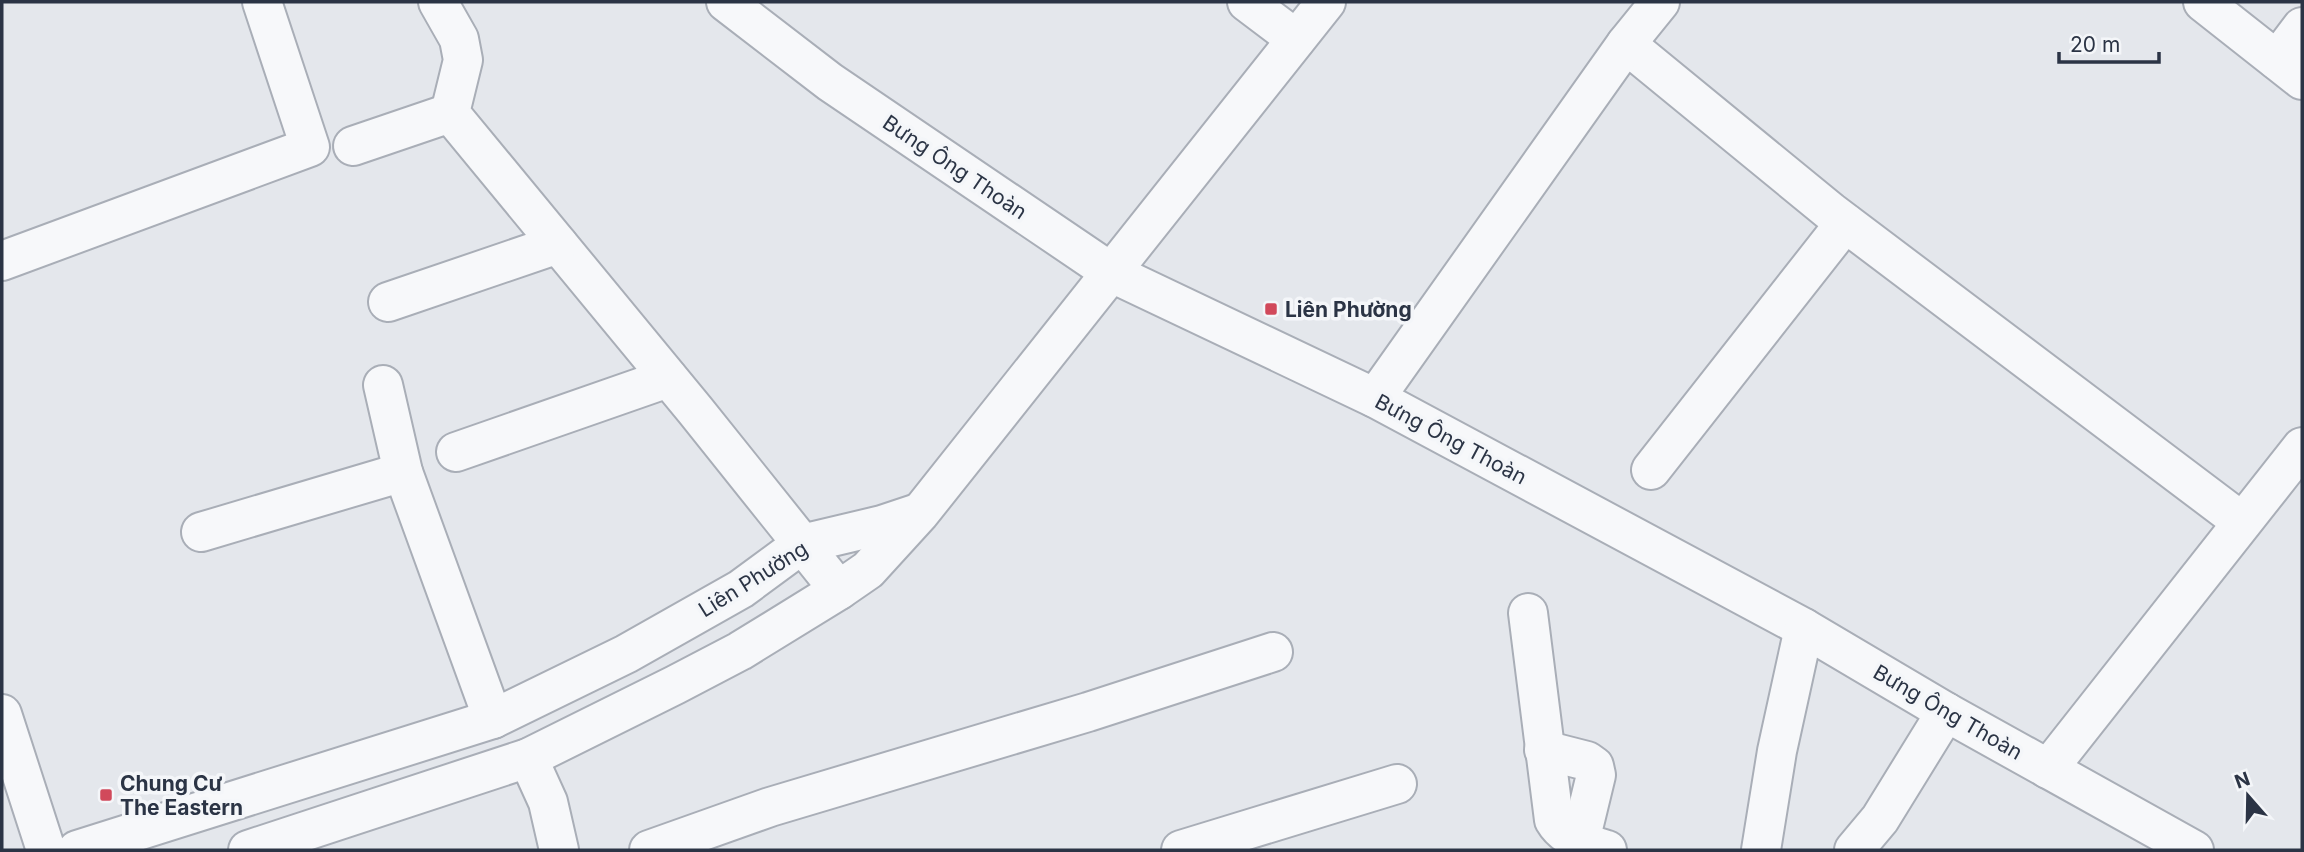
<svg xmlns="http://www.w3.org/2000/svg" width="2304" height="852" viewBox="0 0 2304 852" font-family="Inter,sans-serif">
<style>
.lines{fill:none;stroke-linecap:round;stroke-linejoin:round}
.minor-casing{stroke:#a9aeb7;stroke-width:42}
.minor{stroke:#f7f8fa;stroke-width:38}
.poi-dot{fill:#d1495b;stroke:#f4f6f9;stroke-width:2.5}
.labels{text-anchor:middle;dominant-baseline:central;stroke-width:7;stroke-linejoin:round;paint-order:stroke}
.street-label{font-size:21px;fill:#2b3445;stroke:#f4f6f9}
.poi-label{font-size:21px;font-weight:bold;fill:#2b3445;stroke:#f4f6f9;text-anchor:start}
</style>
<rect width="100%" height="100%" fill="#e4e7ec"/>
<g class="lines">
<defs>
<g id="minor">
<path d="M438 2 459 39 463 60 450 113 695 410 839 590"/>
<path d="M726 2 830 82 1112 273 1375 398 1804 628 1946 712 2194 850"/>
<path d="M1247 2 1296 39"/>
<path d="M2203 2 2302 80"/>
<path d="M1626 44 1831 212 2242 522"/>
<path d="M2277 60 2302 27"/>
<path d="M353 146 450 113"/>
<path d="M2 261 310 147 262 2"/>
<path d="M388 302 558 244"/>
<path d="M383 385 403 472 493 719"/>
<path d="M1375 398 1626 44 1660 2"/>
<path d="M456 452 668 378"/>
<path d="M1651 470 1845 223"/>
<path d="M201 532 403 472"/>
<path d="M1528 613 1554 820C1565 839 1587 844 1607 850"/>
<path d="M2 714 46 850"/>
<path d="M1544 750 1587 761 1594 766 1596 775 1580 841"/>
<path d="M528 758 548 802 559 850"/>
<path d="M2048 769 2302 447"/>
<path d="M77 850 493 719 626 654 741 589 802 544 882 525 918 513"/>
<path d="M248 850 528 758 675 685 740 651 839 590 868 570 920 513 1326 2"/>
<path d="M649 850 770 807 1088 712 1273 652"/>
<path d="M1181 850 1397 784"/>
<path d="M1761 850 1777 751 1804 628"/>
<path d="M1854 850 1880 819 1946 712"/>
</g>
</defs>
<use href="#minor" class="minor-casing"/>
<use href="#minor" class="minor"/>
</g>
<g class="poi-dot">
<rect x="1264" y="302" width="14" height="14" rx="3.5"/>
<rect x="99" y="788" width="14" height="14" rx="3.5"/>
</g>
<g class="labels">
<g class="street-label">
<text transform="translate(955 167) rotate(34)">Bưng Ông Thoàn</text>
<text transform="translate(1451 439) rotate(28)">Bưng Ông Thoàn</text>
<text transform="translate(753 579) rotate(-32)">Liên Phường</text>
<text transform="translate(1948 712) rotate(30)">Bưng Ông Thoàn</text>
</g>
<g class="poi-label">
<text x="1285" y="309">Liên Phường</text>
<text x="120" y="783">Chung Cư<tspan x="120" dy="24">The Eastern</tspan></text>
</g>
</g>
<rect width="2304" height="852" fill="none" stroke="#2b3445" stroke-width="7"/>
<g transform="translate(2248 796) rotate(340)" stroke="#f4f6f9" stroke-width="5" paint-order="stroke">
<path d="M0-5L12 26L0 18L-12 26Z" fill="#2b3445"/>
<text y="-10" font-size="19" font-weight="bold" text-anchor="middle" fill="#2b3445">N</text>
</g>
<path d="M2059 52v10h100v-10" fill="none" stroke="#2b3445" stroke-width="3.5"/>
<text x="2070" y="52" font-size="21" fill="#2b3445" stroke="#f4f6f9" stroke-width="5" paint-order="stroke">20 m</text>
</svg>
